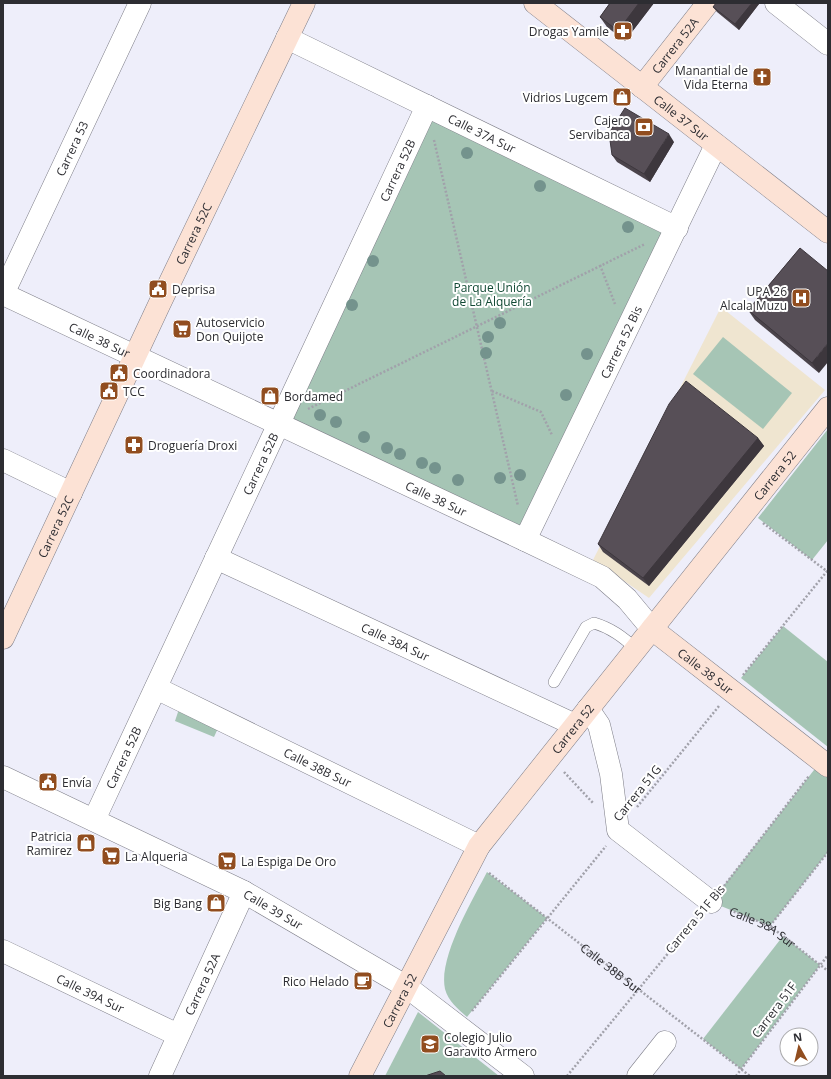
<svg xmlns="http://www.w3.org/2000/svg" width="831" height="1079" viewBox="0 0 831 1079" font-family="'Open Sans',sans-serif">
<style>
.education{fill:#efe5d0}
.green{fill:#a6c5b5}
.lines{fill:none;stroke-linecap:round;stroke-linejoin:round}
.lane-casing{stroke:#7e7e88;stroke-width:12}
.street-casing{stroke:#7e7e88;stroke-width:23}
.secondary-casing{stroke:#7e7e88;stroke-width:23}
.path{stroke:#a1a1aa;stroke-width:2.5;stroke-dasharray:2 2;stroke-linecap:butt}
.lane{stroke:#fff;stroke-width:11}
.street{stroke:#fff;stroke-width:22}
.secondary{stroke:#fce2d5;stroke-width:22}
.tree{fill:#74938d}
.wall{fill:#4b444b}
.shaded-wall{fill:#3d373d}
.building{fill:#574f57;stroke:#3d373d}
.labels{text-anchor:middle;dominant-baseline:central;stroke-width:4;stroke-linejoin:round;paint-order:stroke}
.poi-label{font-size:12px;fill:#2d2d32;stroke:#fff;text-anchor:start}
.street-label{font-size:12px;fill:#2d2d32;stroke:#fff}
.park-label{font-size:12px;fill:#114934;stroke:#fff}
</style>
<rect width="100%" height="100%" fill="#eeeefa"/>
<path class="education" d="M721 307 825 390 649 598 593 560Z"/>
<g class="green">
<path d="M428 111 673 229 524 535 286 421Z"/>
<path d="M723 337 792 393 763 429 693 374Z"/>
<path d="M828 429V540L812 560 758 518Z"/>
<path d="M783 626 828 662V747L741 678Z"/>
<path d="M179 709 219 726 214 737 175 721Z"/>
<path d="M821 761 828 766V852L770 926 711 902Z"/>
<path d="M487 872 547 918 467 1017C458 1009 448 1001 445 989 438 958 473 899 487 872Z"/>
<path d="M783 936 820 965 741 1069 703 1039Z"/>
<path d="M418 1012 499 1076H385Z"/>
</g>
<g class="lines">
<defs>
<path id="lane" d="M554 682 586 627 594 623C611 628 623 637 636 649"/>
<g id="street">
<path d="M776 3 828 44"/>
<path id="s3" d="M287 38 677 228"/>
<path id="s4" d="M3 294 525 540 602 577 627 599 652 629"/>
<path id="s5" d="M3 294 140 3"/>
<path d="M3 460 71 493"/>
<path id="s6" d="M525 540 716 145"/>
<path id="s7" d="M216 558 575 725"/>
<path id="s8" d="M156 688 479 846"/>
<path d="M588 709 599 725 611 774 618 830 711 902"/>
<path id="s9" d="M3 777 244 892 407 987 523 1076"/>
<path id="s10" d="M94 820 427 106"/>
<path id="s11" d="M3 951 178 1035"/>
<path id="s12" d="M160 1076 244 892"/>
<path d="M638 1076 665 1042"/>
</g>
<g id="secondary">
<path id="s13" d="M535 3 828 232"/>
<path id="s14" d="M642 87 708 3"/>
<path id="s15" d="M652 629 828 766"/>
<path id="s16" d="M3 638 159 305 304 3"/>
<path id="s17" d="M360 1076 479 846 828 408"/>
</g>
</defs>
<use href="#lane" class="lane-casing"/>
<use href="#street" class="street-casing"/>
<use href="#secondary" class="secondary-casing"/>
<g class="path">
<path d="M434 140 518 506"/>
<path d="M600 265 615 304"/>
<path d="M492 391 541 412 552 435"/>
<path d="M308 409 645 244"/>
<path d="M763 523 828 572"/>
<path d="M743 675 828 570"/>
<path d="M564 772 593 803"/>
<path d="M637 807 719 706"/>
<path id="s1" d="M489 873 750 1076"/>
<path d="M724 886 809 776"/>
<path id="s2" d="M730 910 770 926 828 971"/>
<path d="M770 926 828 852"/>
<path d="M472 1011 606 846"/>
<path d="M567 1076 698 917"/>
<path d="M736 1076 828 955"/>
</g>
<use href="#lane" class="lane"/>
<use href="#street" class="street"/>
<use href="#secondary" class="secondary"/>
</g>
<g class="tree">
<circle cx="467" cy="153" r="6"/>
<circle cx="540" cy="186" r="6"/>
<circle cx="628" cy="227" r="6"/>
<circle cx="373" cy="261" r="6"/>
<circle cx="352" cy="305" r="6"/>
<circle cx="500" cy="323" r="6"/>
<circle cx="488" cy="337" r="6"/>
<circle cx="486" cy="353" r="6"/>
<circle cx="587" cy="354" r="6"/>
<circle cx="566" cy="395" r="6"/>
<circle cx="320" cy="415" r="6"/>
<circle cx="336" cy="422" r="6"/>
<circle cx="364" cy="437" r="6"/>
<circle cx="387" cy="448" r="6"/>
<circle cx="400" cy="454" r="6"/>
<circle cx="422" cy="463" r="6"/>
<circle cx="435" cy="468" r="6"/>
<circle cx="520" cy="475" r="6"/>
<circle cx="500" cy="478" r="6"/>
<circle cx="458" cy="480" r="6"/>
</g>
<g class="wall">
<path d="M610 3H654L625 41 607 27 600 17Z"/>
<path d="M759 4 739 30 717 12 713 7Z"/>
<path d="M674 142 650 182 617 162 612 155Z"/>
<path d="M800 248 819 373 755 320 748 310Z"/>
<path d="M758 438 764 446 649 586 603 552 598 544Z"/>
</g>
<g class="shaded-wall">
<path d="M639 3H654L625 41 618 31Z"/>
<path d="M752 3H758L759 4 739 30 735 24Z"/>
<path d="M669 134 674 142 650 182 644 174Z"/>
<path d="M828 343V362L819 373 812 363Z"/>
<path d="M758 438 764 446 649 586 643 578Z"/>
</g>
<g class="building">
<path d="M610 3H639L618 31 600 17Z"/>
<path d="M716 3H752L735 24 713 7Z"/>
<path d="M625 108 669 134 644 174 612 155 609 133Z"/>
<path d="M800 248 828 271V343L812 363 748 310Z"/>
<path d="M686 381 758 438 643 578 598 544 669 404Z"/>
<path d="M440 1071 446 1076H425Z"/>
</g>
<defs>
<symbol id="pharmacy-square" viewBox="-11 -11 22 22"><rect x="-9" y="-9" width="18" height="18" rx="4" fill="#914d1f" stroke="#fff"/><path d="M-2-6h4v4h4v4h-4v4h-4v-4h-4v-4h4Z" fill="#fff"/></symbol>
<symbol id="church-square" viewBox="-11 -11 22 22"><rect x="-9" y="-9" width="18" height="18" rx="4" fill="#914d1f" stroke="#fff"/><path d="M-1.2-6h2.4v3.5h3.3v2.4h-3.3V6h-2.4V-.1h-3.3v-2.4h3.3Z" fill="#fff"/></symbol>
<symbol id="shop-square" viewBox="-11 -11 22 22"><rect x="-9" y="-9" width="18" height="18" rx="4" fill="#914d1f" stroke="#fff"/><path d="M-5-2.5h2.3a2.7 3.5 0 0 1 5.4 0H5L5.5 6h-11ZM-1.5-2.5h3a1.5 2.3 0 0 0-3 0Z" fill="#fff"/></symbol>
<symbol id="bank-square" viewBox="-11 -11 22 22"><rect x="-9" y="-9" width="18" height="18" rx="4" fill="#914d1f" stroke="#fff"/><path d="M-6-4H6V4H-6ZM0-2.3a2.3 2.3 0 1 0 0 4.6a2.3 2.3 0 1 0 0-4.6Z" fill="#fff"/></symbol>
<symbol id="civic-square" viewBox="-11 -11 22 22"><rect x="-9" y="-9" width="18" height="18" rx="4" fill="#914d1f" stroke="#fff"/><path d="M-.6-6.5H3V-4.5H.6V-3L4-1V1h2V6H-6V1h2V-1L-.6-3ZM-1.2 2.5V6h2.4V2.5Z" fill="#fff"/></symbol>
<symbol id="hospital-square" viewBox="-11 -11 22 22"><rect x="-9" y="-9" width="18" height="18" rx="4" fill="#914d1f" stroke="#fff"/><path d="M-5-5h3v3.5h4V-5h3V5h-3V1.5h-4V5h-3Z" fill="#fff"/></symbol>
<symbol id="supermarket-square" viewBox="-11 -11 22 22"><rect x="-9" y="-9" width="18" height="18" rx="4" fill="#914d1f" stroke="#fff"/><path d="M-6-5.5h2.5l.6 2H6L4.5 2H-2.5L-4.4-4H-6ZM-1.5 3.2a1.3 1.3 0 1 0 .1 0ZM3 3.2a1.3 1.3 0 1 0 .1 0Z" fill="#fff"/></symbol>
<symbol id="cafe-square" viewBox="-11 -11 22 22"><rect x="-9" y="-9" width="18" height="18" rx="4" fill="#914d1f" stroke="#fff"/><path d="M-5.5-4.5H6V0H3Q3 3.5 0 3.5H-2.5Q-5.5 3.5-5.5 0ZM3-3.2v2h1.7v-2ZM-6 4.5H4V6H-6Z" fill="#fff"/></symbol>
<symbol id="school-square" viewBox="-11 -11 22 22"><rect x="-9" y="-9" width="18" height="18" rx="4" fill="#914d1f" stroke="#fff"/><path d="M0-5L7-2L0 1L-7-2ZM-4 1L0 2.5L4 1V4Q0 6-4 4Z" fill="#fff"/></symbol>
</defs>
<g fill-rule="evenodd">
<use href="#pharmacy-square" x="612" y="20" width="22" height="22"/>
<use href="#church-square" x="751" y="66" width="22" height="22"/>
<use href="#shop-square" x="611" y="86" width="22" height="22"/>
<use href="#bank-square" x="633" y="116" width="22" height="22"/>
<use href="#civic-square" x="147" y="278" width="22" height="22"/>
<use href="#hospital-square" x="790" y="287" width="22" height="22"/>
<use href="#supermarket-square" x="171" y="318" width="22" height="22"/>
<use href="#civic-square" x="108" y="362" width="22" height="22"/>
<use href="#civic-square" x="98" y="380" width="22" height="22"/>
<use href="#shop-square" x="259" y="385" width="22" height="22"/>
<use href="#pharmacy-square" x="123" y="434" width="22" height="22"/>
<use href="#civic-square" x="37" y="771" width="22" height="22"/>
<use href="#shop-square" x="75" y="832" width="22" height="22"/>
<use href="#supermarket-square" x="100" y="845" width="22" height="22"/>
<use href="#supermarket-square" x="216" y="850" width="22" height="22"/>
<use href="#shop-square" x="205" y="892" width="22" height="22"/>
<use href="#cafe-square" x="352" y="970" width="22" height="22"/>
<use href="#school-square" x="419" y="1033" width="22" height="22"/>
</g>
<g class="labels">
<g class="poi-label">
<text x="609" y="31" text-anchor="end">Drogas Yamile</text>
<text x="748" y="70" text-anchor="end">Manantial de<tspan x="748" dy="14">Vida Eterna</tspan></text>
<text x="608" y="97" text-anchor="end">Vidrios Lugcem</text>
<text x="630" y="120" text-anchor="end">Cajero<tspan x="630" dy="14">Servibanca</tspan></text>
<text x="172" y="289">Deprisa</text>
<text x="787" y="291" text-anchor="end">UPA 26<tspan x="787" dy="14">Alcala Muzu</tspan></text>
<text x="196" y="322">Autoservicio<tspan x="196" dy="14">Don Quijote</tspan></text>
<text x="133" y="373">Coordinadora</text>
<text x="123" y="391">TCC</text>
<text x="284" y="396">Bordamed</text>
<text x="148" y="445">Droguería Droxi</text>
<text x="62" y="782">Envía</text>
<text x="72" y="836" text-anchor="end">Patricia<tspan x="72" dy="14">Ramirez</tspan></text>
<text x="125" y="856">La Alqueria</text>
<text x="241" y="861">La Espiga De Oro</text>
<text x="202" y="903" text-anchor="end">Big Bang</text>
<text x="349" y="981" text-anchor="end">Rico Helado</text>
<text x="444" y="1037">Colegio Julio<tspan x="444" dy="14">Garavito Armero</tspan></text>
</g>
<g class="street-label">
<text stroke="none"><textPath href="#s14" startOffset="53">Carrera 52A</textPath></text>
<text stroke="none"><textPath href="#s13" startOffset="186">Calle 37 Sur</textPath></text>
<text stroke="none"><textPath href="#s3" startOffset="217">Calle 37A Sur</textPath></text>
<text stroke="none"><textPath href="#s5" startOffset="161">Carrera 53</textPath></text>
<text stroke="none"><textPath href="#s10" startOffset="717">Carrera 52B</textPath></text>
<text stroke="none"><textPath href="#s16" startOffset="447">Carrera 52C</textPath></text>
<text stroke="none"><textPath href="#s4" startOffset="107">Calle 38 Sur</textPath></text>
<text stroke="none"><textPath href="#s6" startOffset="220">Carrera 52 Bis</textPath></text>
<text stroke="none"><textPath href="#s10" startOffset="393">Carrera 52B</textPath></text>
<text stroke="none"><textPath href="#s17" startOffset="733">Carrera 52</textPath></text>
<text stroke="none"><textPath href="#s4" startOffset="479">Calle 38 Sur</textPath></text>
<text stroke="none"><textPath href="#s16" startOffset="123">Carrera 52C</textPath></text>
<text stroke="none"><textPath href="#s7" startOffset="198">Calle 38A Sur</textPath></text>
<text stroke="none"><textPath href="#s15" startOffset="68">Calle 38 Sur</textPath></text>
<text stroke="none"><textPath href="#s17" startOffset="409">Carrera 52</textPath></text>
<text stroke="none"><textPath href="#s10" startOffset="69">Carrera 52B</textPath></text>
<text stroke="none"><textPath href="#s8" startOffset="180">Calle 38B Sur</textPath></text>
<text transform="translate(637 793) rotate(-51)">Carrera 51G</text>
<text stroke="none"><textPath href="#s9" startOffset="301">Calle 39 Sur</textPath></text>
<text transform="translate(695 919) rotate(-50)">Carrera 51F Bis</text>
<text stroke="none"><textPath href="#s2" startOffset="37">Calle 38A Sur</textPath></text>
<text stroke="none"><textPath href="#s1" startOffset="155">Calle 38B Sur</textPath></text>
<text stroke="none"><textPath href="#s12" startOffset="101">Carrera 52A</textPath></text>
<text stroke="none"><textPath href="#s11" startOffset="97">Calle 39A Sur</textPath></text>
<text stroke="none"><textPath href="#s17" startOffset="85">Carrera 52</textPath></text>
<text transform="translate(774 1010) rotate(-53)">Carrera 51F</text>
</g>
<g class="park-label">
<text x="492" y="287">Parque Unión<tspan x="492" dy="14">de La Alquería</tspan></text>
</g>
</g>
<rect width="831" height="1079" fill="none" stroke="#2d2d32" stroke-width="8"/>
<g transform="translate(799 1047) rotate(352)"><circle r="19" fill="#ffffff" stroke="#ababad"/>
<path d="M0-3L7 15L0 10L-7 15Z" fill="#914d1f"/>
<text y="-6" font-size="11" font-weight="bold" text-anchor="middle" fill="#2d2d32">N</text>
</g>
</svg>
